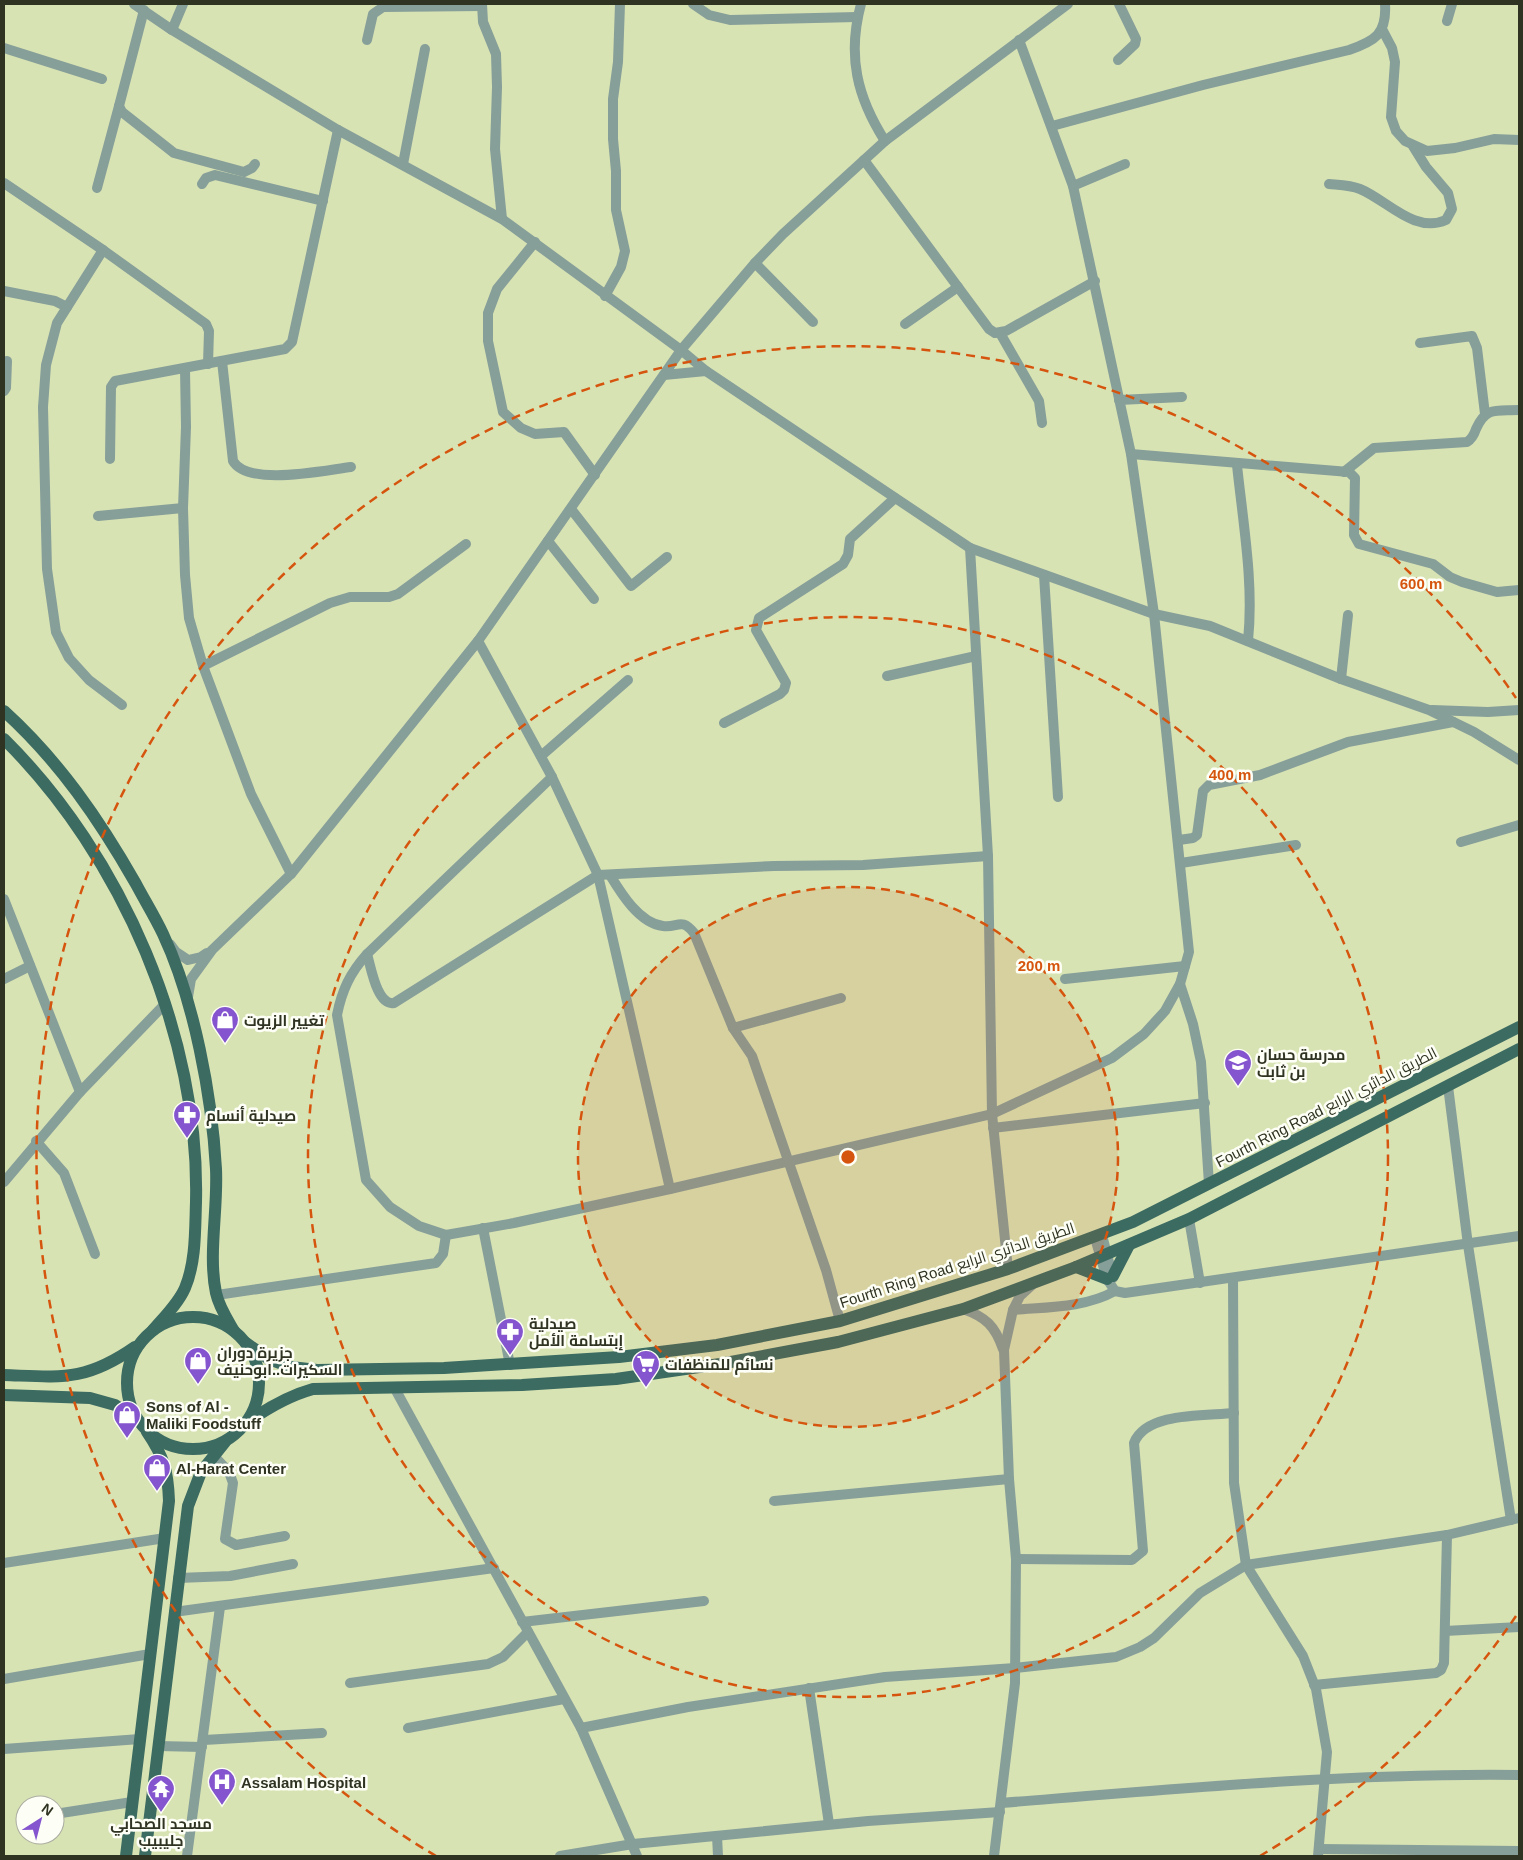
<svg xmlns="http://www.w3.org/2000/svg" width="1523" height="1860" viewBox="0 0 1523 1860" font-family="Helvetica,Cairo,sans-serif">
<style>
.lines{fill:none;stroke-linecap:round;stroke-linejoin:round}
.minor{stroke:#879f99;stroke-width:10}
.major{stroke:#3c6b61;stroke-width:12}
.ring{fill:none;stroke:#d6550e;stroke-width:2.5;stroke-dasharray:9 6}
.labels{text-anchor:middle;dominant-baseline:central;stroke-width:5;stroke-linejoin:round;paint-order:stroke}
.poi-label{font-size:15px;font-weight:bold;fill:#2f3321;stroke:#fdfff6;text-anchor:start}
.street-label{font-size:15px;fill:#2f3321;stroke:#fdfff6}
.centre{fill:#d6550e;stroke:#fdfff6;stroke-width:2.5}
.ring-label{font-size:15px;text-anchor:middle;font-weight:bold;fill:#d6550e;stroke:#fdfff6;stroke-width:5;stroke-linejoin:round;paint-order:stroke}
</style>
<rect width="100%" height="100%" fill="#d8e3b4"/>
<g class="lines">
<g class="minor">
<path d="M134 4 172 30 338 130 502 219 681 350 706 371 970 548 988 856 992 1114 1008 1269"/>
<path d="M482 4 483 22 496 54 497 87 495 149 502 219"/>
<path d="M693 4 709 15 730 20 857 17"/>
<path d="M861 4C847 56 857 97 885 141"/>
<path d="M144 10 119 106 122 112 174 153 244 172 252 168 255 164"/>
<path d="M1447 21 1452 4"/>
<path d="M1382 29 1392 48 1395 62 1391 117 1396 131 1405 141 1427 151 1455 148 1494 139 1519 140"/>
<path d="M172 30 183 4"/>
<path d="M367 40 373 14 383 7 482 6"/>
<path d="M4 48 102 79"/>
<path d="M1118 60 1135 44 1136 39 1119 4"/>
<path d="M1052 126 1203 85 1349 50C1375 41 1387 34 1385 4"/>
<path d="M864 160 989 329 995 333 1006 331 1095 281"/>
<path d="M403 164 425 49"/>
<path d="M4 183 103 250 57 323 46 365 43 407 47 569 56 632 69 658 89 680 122 705"/>
<path d="M202 184 206 178 215 175 323 201"/>
<path d="M1329 184C1340 185 1350 185 1360 189 1387 200 1414 234 1446 220L1452 209 1448 193 1426 167 1413 146"/>
<path d="M1073 186 1125 164"/>
<path d="M97 188 119 106"/>
<path d="M535 242 497 289 488 313V341L503 412 521 428 535 434 564 432 595 475"/>
<path d="M103 250 206 324 209 331 208 364"/>
<path d="M755 263 813 322"/>
<path d="M4 291 55 301 67 307"/>
<path d="M605 296 621 267 625 251 616 210V171L613 139V99L618 62 620 4"/>
<path d="M905 324 958 287"/>
<path d="M1000 333 1039 401 1042 423"/>
<path d="M1420 343 1472 336 1477 348 1485 414"/>
<path d="M222 361 233 461C248 487 325 470 351 467"/>
<path d="M185 369 186 427 183 508 185 575 189 618 203 666 251 794 291 874"/>
<path d="M664 375 706 371"/>
<path d="M4 391 6 388 7 361"/>
<path d="M1119 400 1182 397"/>
<path d="M1131 454 1349 472 1355 478 1354 535 1359 544 1433 564 1450 577 1462 582 1497 592 1519 590"/>
<path d="M110 459 111 387 115 381 285 349 292 342 338 130"/>
<path d="M1237 465C1243 523 1254 583 1248 641"/>
<path d="M1344 472 1374 448 1467 442C1472 439 1474 435 1476 429 1486 406 1497 411 1519 410"/>
<path d="M571 509 631 586 667 557"/>
<path d="M98 516 183 508"/>
<path d="M548 541 594 599"/>
<path d="M970 548 1154 614 1210 626 1341 679 1429 710 1474 732 1519 760"/>
<path d="M1044 575 1058 797"/>
<path d="M478 641 552 777 598 875 670 1189"/>
<path d="M203 666 330 603 350 597H389L398 594 466 544"/>
<path d="M887 676 976 656"/>
<path d="M1341 679 1348 615"/>
<path d="M1432 710 1488 712 1519 710"/>
<path d="M724 723 780 694 784 690 786 683 756 630 759 618 843 564 848 555 850 539 895 498"/>
<path d="M541 756 628 680"/>
<path d="M552 777 367 954C350 973 342 990 337 1015L366 1180 390 1207 419 1226 446 1235 514 1223 670 1189 992 1114 1112 1058 1144 1034 1165 1011 1180 984 1189 952 1154 614 1131 454 1073 186 1019 40"/>
<path d="M1179 840 1193 838 1197 835 1203 791 1209 785 1260 775 1348 742 1453 722"/>
<path d="M1461 842 1519 825"/>
<path d="M1181 863 1296 845"/>
<path d="M610 875C621 893 639 923 663 926 678 928 681 917 694 933L733 1028 752 1056 826 1270 840 1321"/>
<path d="M4 899 80 1092"/>
<path d="M170 944 176 952 188 960 201 957 207 953"/>
<path d="M367 954C371 967 377 1006 394 1003L598 875 774 866 863 865 988 856"/>
<path d="M4 979 30 966"/>
<path d="M1065 979 1185 966"/>
<path d="M1180 984 1193 1024 1201 1062 1209 1184"/>
<path d="M188 997 191 979 212 950 291 874 478 641 681 350 755 263 783 234 885 141 1068 4"/>
<path d="M733 1028 841 998"/>
<path d="M1448 1086 1468 1245 1511 1520"/>
<path d="M993 1128 1205 1103"/>
<path d="M36 1141 64 1173 95 1254"/>
<path d="M4 1182 80 1092 165 1004"/>
<path d="M1189 1219 1200 1283"/>
<path d="M483 1228 510 1365"/>
<path d="M1102 1235 1113 1278"/>
<path d="M1095 1238 1107 1279 1115 1291 1125 1293 1519 1236"/>
<path d="M1233 1278 1234 1483 1246 1565 1303 1656 1316 1689 1327 1752 1318 1856"/>
<path d="M217 1295 436 1263 443 1254 446 1235"/>
<path d="M963 1309C986 1317 995 1326 1003 1349"/>
<path d="M1013 1310C1046 1307 1085 1308 1115 1291"/>
<path d="M394 1387 581 1728 637 1856"/>
<path d="M213 1455 229 1472 233 1483 225 1539 236 1545 285 1536"/>
<path d="M774 1501 1009 1479"/>
<path d="M1016 1559 1132 1560 1143 1551 1134 1443C1146 1412 1205 1416 1234 1413"/>
<path d="M4 1563 165 1538"/>
<path d="M178 1578 230 1576 293 1564"/>
<path d="M174 1612 494 1568"/>
<path d="M522 1622 704 1601"/>
<path d="M1445 1631 1519 1627"/>
<path d="M4 1679 150 1654"/>
<path d="M350 1683 488 1664 503 1657 528 1632"/>
<path d="M1314 1685 1436 1673 1441 1670 1444 1663 1447 1535"/>
<path d="M809 1688 829 1824"/>
<path d="M408 1728 564 1699"/>
<path d="M581 1728 688 1707 885 1677 1015 1668 1116 1657 1140 1647 1154 1638 1200 1593 1246 1565 1447 1535 1519 1518"/>
<path d="M204 1740 322 1733"/>
<path d="M158 1746 202 1747"/>
<path d="M4 1749 140 1739"/>
<path d="M1001 1803C1174 1789 1346 1773 1519 1775"/>
<path d="M55 1814 132 1802"/>
<path d="M717 1836 718 1856"/>
<path d="M1319 1849 1519 1851"/>
<path d="M187 1856 220 1607"/>
<path d="M560 1856 633 1844 868 1821 1000 1812"/>
<path d="M994 1856 1015 1683 1016 1559 1009 1479 1004 1350 1013 1310 1020 1296 1032 1285"/>
</g>
<g class="major">
<path d="M4 711C59 761 99 819 136 884 145 901 155 917 163 934 194 1000 212 1096 216 1169 218 1209 208 1255 216 1293 219 1307 227 1319 234 1331"/>
<path d="M4 739C122 856 200 1036 196 1202 195 1230 196 1262 185 1288 178 1304 164 1317 153 1330"/>
<path d="M1076 1267 1107 1279"/>
<path d="M1113 1276 1129 1245"/>
<circle cx="193" cy="1383" r="66"/>
<path d="M246 1343 269 1359 291 1367 317 1370 444 1368 619 1357 717 1345 840 1321 1008 1269 1133 1222 1519 1027"/>
<path d="M4 1375C61 1377 85 1382 135 1347"/>
<path d="M4 1395 90 1398 115 1405 136 1419"/>
<path d="M248 1422C269 1407 288 1396 313 1389L522 1385 616 1379 720 1364 838 1342 963 1309 1076 1267 1189 1219 1519 1049"/>
<path d="M126 1856 169 1501C168 1471 164 1457 147 1432"/>
<path d="M145 1856 188 1506 201 1472 225 1442"/>
</g>
</g>
<circle cx="848" cy="1157" r="270" fill="#d6550e" fill-opacity=".12"/>
<g class="ring">
<circle cx="848" cy="1157" r="270"/>
<circle cx="848" cy="1157" r="540"/>
<path d="M1516 1616A811 811 0 0 1 1260 1856M436 1856A811 811 0 1 1 1516 698"/>
</g>
<defs>
<symbol id="shop-pin" viewBox="-11 -11 22 30"><path d="M0 17L-7.5 6A9.5 9.5 0 1 1 7.5 6Z" fill="#8455ce" stroke="#fdfff6"/><path d="M-5-2.5h2.3a2.7 3.5 0 0 1 5.4 0H5L5.5 6h-11ZM-1.5-2.5h3a1.5 2.3 0 0 0-3 0Z" fill="#fff"/></symbol>
<symbol id="school-pin" viewBox="-11 -11 22 30"><path d="M0 17L-7.5 6A9.5 9.5 0 1 1 7.5 6Z" fill="#8455ce" stroke="#fdfff6"/><path d="M0-5L7-2L0 1L-7-2ZM-4 1L0 2.5L4 1V4Q0 6-4 4Z" fill="#fff"/></symbol>
<symbol id="pharmacy-pin" viewBox="-11 -11 22 30"><path d="M0 17L-7.5 6A9.5 9.5 0 1 1 7.5 6Z" fill="#8455ce" stroke="#fdfff6"/><path d="M-2-6h4v4h4v4h-4v4h-4v-4h-4v-4h4Z" fill="#fff"/></symbol>
<symbol id="supermarket-pin" viewBox="-11 -11 22 30"><path d="M0 17L-7.5 6A9.5 9.5 0 1 1 7.5 6Z" fill="#8455ce" stroke="#fdfff6"/><path d="M-6-5.5h2.5l.6 2H6L4.5 2H-2.5L-4.4-4H-6ZM-1.5 3.2a1.3 1.3 0 1 0 .1 0ZM3 3.2a1.3 1.3 0 1 0 .1 0Z" fill="#fff"/></symbol>
<symbol id="hospital-pin" viewBox="-11 -11 22 30"><path d="M0 17L-7.5 6A9.5 9.5 0 1 1 7.5 6Z" fill="#8455ce" stroke="#fdfff6"/><path d="M-5-5h3v3.5h4V-5h3V5h-3V1.5h-4V5h-3Z" fill="#fff"/></symbol>
<symbol id="temple-pin" viewBox="-11 -11 22 30"><path d="M0 17L-7.5 6A9.5 9.5 0 1 1 7.5 6Z" fill="#8455ce" stroke="#fdfff6"/><path d="M0-6L5-2H3V0L6.5 2.5H4V6H1.5V3h-3V6H-4V2.5H-6.5L-3 0V-2H-5Z" fill="#fff"/></symbol>
</defs>
<g fill-rule="evenodd">
<use href="#shop-pin" x="209" y="1004" width="32" height="43"/>
<use href="#school-pin" x="1222" y="1047" width="32" height="43"/>
<use href="#pharmacy-pin" x="171" y="1099" width="32" height="43"/>
<use href="#pharmacy-pin" x="494" y="1316" width="32" height="43"/>
<use href="#shop-pin" x="182" y="1345" width="32" height="43"/>
<use href="#supermarket-pin" x="630" y="1348" width="32" height="43"/>
<use href="#shop-pin" x="111" y="1399" width="32" height="43"/>
<use href="#shop-pin" x="141" y="1452" width="32" height="43"/>
<use href="#hospital-pin" x="206" y="1766" width="32" height="43"/>
<use href="#temple-pin" x="145" y="1773" width="32" height="43"/>
</g>
<g class="labels">
<g class="poi-label">
<text x="244" y="1020">تغيير الزيوت</text>
<text x="1257" y="1054">مدرسة حسان<tspan x="1257" dy="17">بن ثابت</tspan></text>
<text x="206" y="1115">صيدلية أنسام</text>
<text x="529" y="1323">صيدلية<tspan x="529" dy="17">إبتسامة الأمل</tspan></text>
<text x="217" y="1352">جزيرة دوران<tspan x="217" dy="17">السكيرات..ابوحنيف</tspan></text>
<text x="665" y="1364">نسائم للمنظفات</text>
<text x="146" y="1406">Sons of Al -<tspan x="146" dy="17">Maliki Foodstuff</tspan></text>
<text x="176" y="1468">Al-Harat Center</text>
<text x="241" y="1782">Assalam Hospital</text>
<text x="161" y="1823" text-anchor="middle">مسجد الصحابي<tspan x="161" dy="17">جليبيب</tspan></text>
</g>
<g class="street-label">
<text transform="translate(1326 1107) rotate(-27)">Fourth Ring Road الطريق الدائري الرابع</text>
<text transform="translate(957 1265) rotate(-18)">Fourth Ring Road الطريق الدائري الرابع</text>
</g>
</g>
<circle cx="848" cy="1157" r="8" class="centre"/>
<g class="ring-label">
<text x="1421" y="589">600 m</text>
<text x="1230" y="780">400 m</text>
<text x="1039" y="971">200 m</text>
</g>
<rect width="1523" height="1860" fill="none" stroke="#2f3321" stroke-width="10"/>
<g transform="translate(40 1820) rotate(36)"><circle r="24" fill="#fdfff6" stroke="#abada1"/>
<path d="M0-4L9 19L0 12L-9 19Z" fill="#8455ce"/>
<text y="-8" font-size="14" font-weight="bold" text-anchor="middle" fill="#2f3321">N</text>
</g>
</svg>
